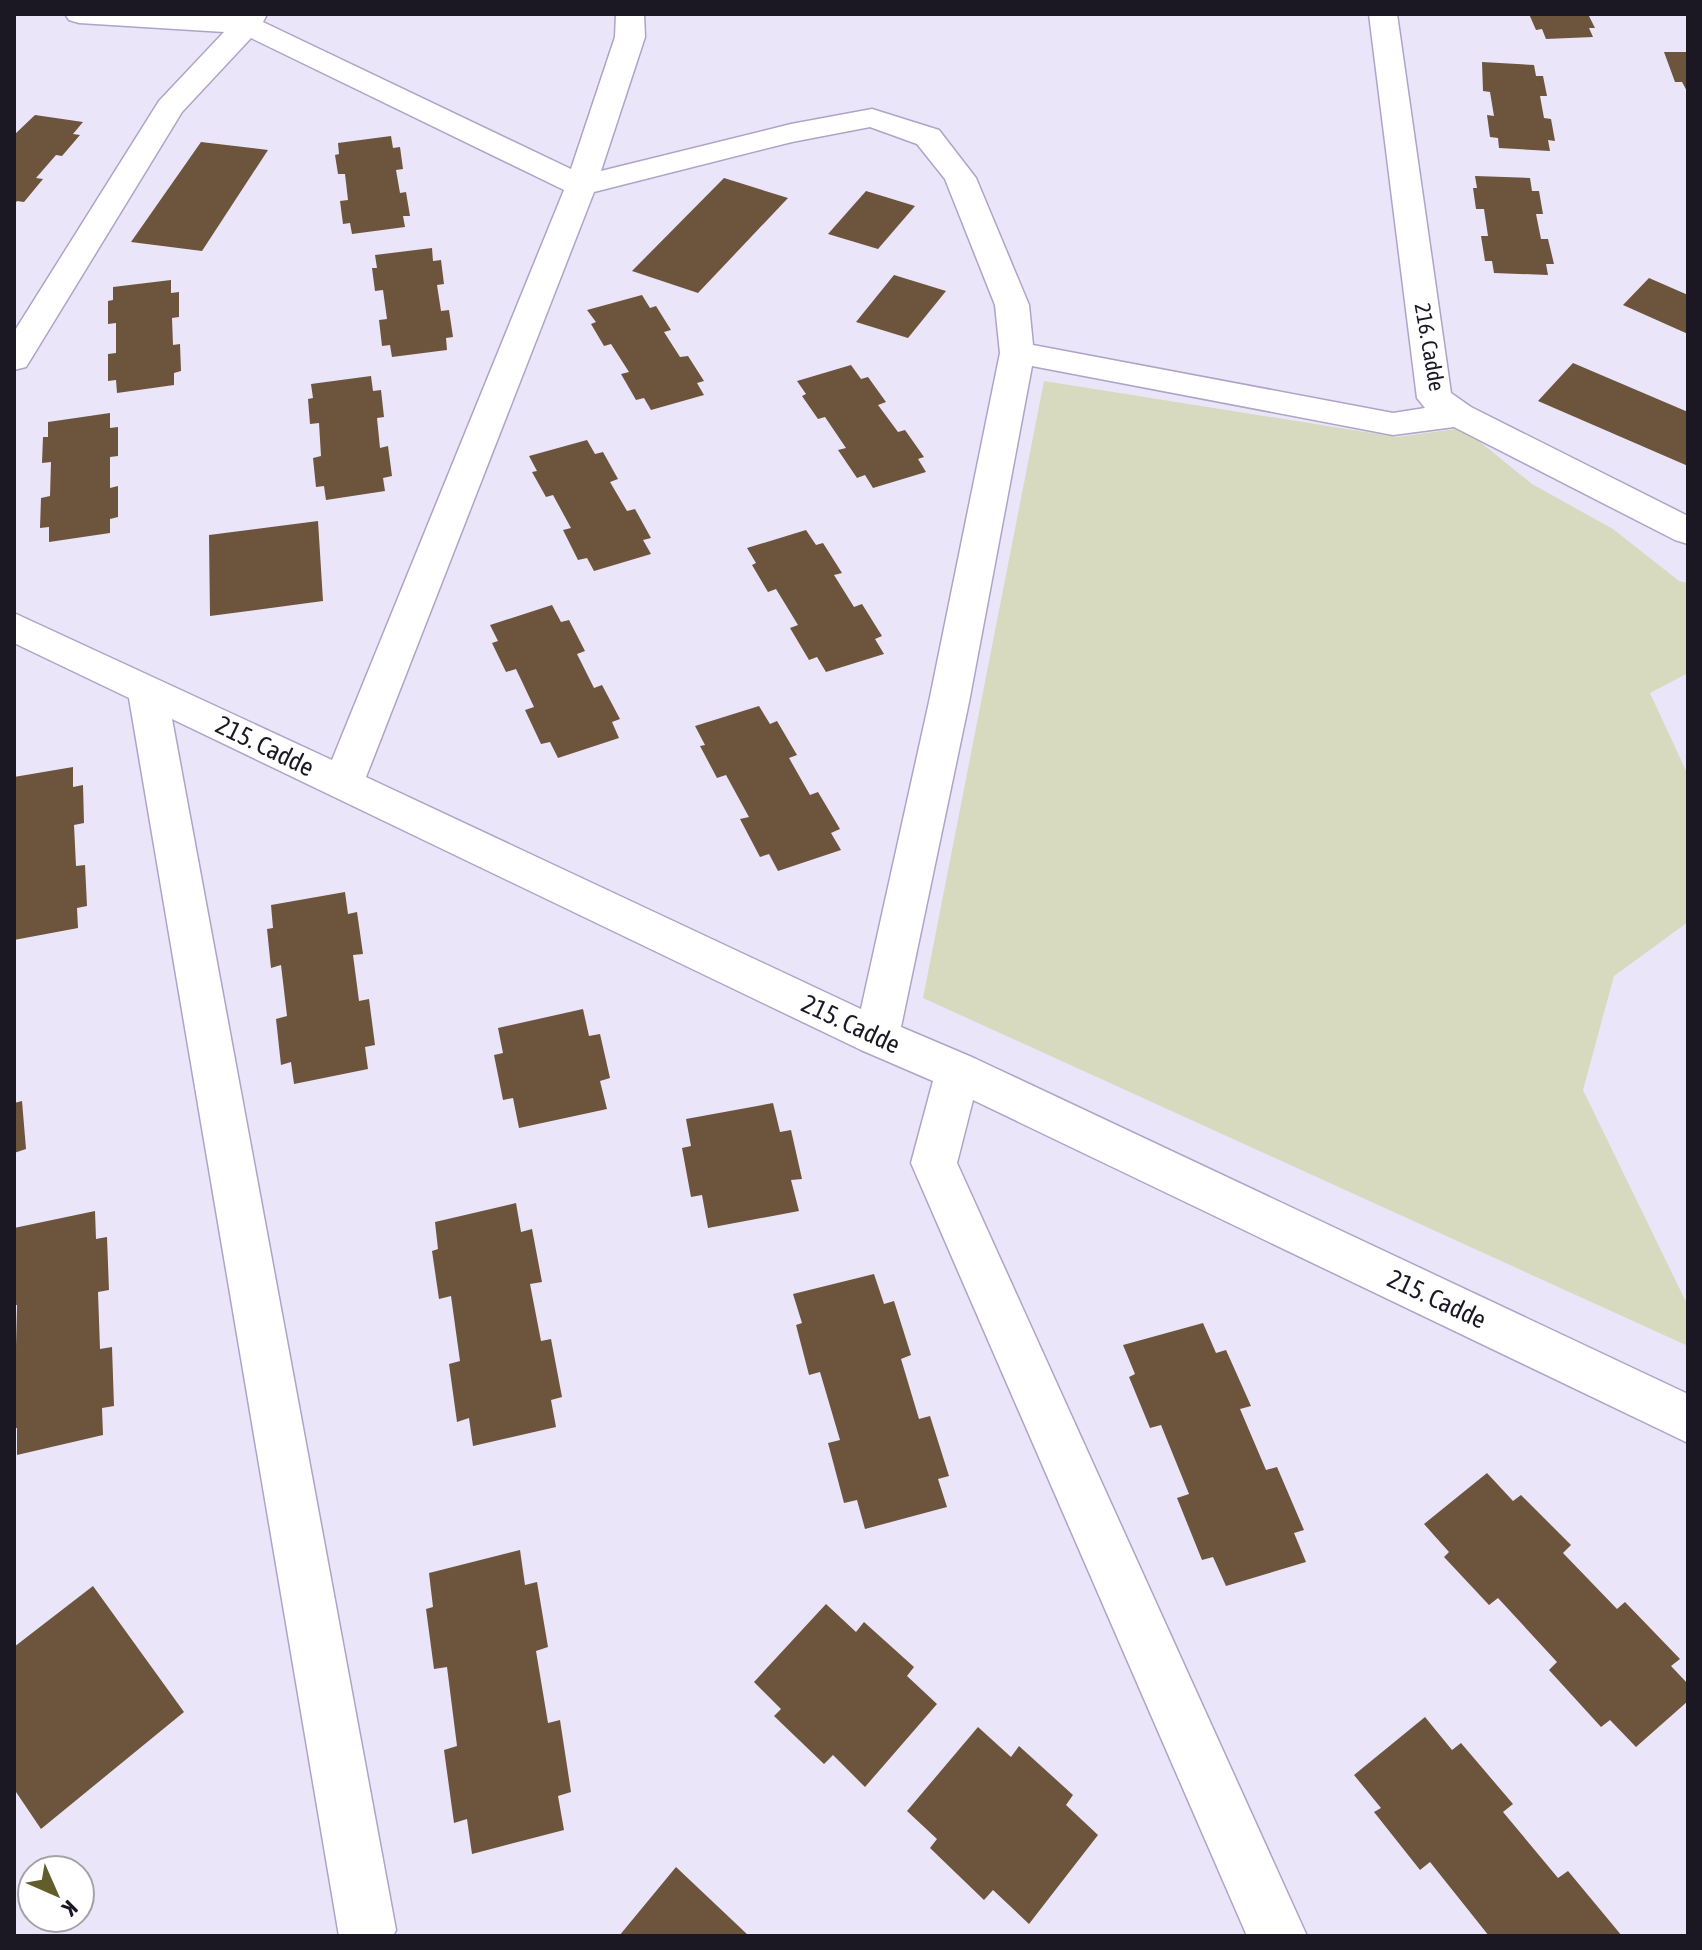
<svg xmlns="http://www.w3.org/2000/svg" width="1702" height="1950" viewBox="0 0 1702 1950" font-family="'Asap Condensed',sans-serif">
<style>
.green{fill:#d8dabf}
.building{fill:#6d543c}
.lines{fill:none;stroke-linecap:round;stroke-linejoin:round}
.minor-casing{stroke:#aea4c5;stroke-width:3}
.minor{fill:#fff;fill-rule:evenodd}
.labels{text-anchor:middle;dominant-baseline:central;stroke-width:8;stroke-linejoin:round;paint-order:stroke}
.far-street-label{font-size:22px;fill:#1b1723;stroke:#fff}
.street-label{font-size:26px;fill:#1b1723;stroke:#fff}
</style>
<rect width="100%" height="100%" fill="#ebe5fa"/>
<path class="green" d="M1044 381 1397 437 1463 428 1532 484 1613 529 1679 581 1688 583V673L1650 693 1688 775V922L1614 976 1583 1090 1688 1306V1346L923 998Z"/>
<g class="building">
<path d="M1529 14H1588L1595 28H1589L1593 37 1546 39 1542 29 1536 30Z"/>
<path d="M1664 52H1688V93L1682 82H1675Z"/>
<path d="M1482 62 1534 65 1536 76H1543L1547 96H1540L1544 118 1551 119 1555 141 1548 140 1550 151 1499 148 1498 138 1490 137 1487 115 1494 116 1490 92 1483 91Z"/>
<path d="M35 115 83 122 73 134 80 135 62 156 56 155 36 178 43 179 24 202 17 201 14 205V135Z"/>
<path d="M391 136 393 148 400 147 403 169 396 170 400 193 406 192 410 216H403L405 227 352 234 350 223 343 224 340 201 348 200 345 174H338L335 155 339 154 338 143Z"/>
<path d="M201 142 268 150 202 251 131 242Z"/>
<path d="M1475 176 1530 178 1532 191H1539L1543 214H1536L1541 239H1548L1554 264H1546L1548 275 1494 273 1492 261H1485L1481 236H1488L1484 209H1476L1473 188H1477Z"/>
<path d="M724 178 788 198 698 293 632 271Z"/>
<path d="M866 191 915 206 878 249 828 234Z"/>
<path d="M432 248 433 261 441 260 444 284 437 285 441 311 449 310 453 337 446 338 447 350 392 357 390 345 382 346 379 320 387 319 383 290 375 291 372 268H377L375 255Z"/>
<path d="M894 275 946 291 908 338 856 322Z"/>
<path d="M1649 278 1688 295V334L1623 305Z"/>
<path d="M171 280V293L179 292V317L172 318 173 345 180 344 181 371 174 373V385L117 393 116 380 108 381V354L116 353V323L108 324V301L113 300V287Z"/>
<path d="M642 295 650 308 656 306 671 330 664 332 680 357 688 356 704 381 697 383 704 395 651 410 644 398 636 400 621 374 629 372 611 344 604 346 591 324 596 322 587 310Z"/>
<path d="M1573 363 1688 412V466L1538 401Z"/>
<path d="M851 365 861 379 868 377 886 402 878 405 898 432 905 430 924 457 918 459 926 472 873 488 865 475 857 478 838 450 846 448 825 417 818 419 802 396 806 394 797 381Z"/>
<path d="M371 376 373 391 381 390 384 417 377 418 380 448 388 446 392 476 383 478 385 491 326 500 324 486 316 487 313 458 321 456 319 423 310 424 308 399 313 398 311 384Z"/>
<path d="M110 413V428L118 427V456L110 457V488L118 486V517L110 519V533L49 542V527L40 528 41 498 50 496 51 462 42 463 43 437H48V422Z"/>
<path d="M587 440 595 454 603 452 618 479 610 482 627 511 635 509 651 538 643 540 651 554 594 571 587 558 578 560 563 530 571 528 553 495 546 497 532 472 537 471 529 456Z"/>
<path d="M318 521 323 601 210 616 209 535Z"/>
<path d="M806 530 816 545 823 543 842 573 834 575 854 607 862 604 882 636 875 639 884 654 826 672 817 657 809 660 790 628 798 625 776 589 768 592 752 565 756 563 747 548Z"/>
<path d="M552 605 561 622 569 620 585 651 577 654 594 688 602 685 620 719 612 722 619 738 558 758 550 742 541 744 525 710 534 707 516 669 506 672 492 643 498 641 490 625Z"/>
<path d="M759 706 770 724 777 721 797 755 789 758 810 795 818 792 840 829 831 833 841 850 778 871 769 854 760 857 740 819 749 817 726 775 717 778 700 746 705 745 695 726Z"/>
<path d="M73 767V787L83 785 84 823 74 825 76 866 85 865 87 906 77 908 78 928 14 940V777Z"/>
<path d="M345 892 348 914 357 912 363 954 353 955 359 1001 369 999 375 1045 365 1047 368 1069 294 1084 291 1062 281 1065 276 1019 287 1016 281 965 271 968 267 929 273 928 271 905Z"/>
<path d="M583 1009 589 1036 600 1034 610 1078 600 1081 607 1109 519 1128 513 1098 503 1100 494 1055 503 1053 498 1028Z"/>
<path d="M22 1101 26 1149 14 1153V1103Z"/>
<path d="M773 1103 780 1132 791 1130 802 1179 791 1180 799 1211 708 1228 702 1195 691 1197 682 1148 691 1146 686 1119Z"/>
<path d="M516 1203 521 1232 532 1229 542 1282 530 1284 541 1341 551 1339 562 1397 551 1400 556 1427 473 1446 469 1418 457 1422 449 1364 460 1361 451 1296 439 1299 432 1251 438 1249 435 1222Z"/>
<path d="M95 1211 96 1239 107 1237 109 1290 98 1292 100 1349 112 1347 114 1406 102 1408 103 1435 17 1455V1428H14L17 1305H14V1228Z"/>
<path d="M874 1274 884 1304 894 1301 911 1355 901 1359 919 1419 930 1416 949 1476 938 1479 947 1507 865 1529 857 1500 844 1503 828 1443 840 1440 820 1372 809 1375 796 1325 802 1323 793 1294Z"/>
<path d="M1203 1323 1216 1353 1226 1350 1251 1406 1240 1409 1266 1470 1277 1467 1304 1530 1294 1533 1306 1562 1226 1586 1213 1557 1202 1560 1177 1498 1189 1494 1161 1425 1150 1428 1129 1377 1135 1374 1123 1345Z"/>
<path d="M1487 1473 1513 1501 1521 1495 1571 1545 1563 1553 1617 1609 1625 1602 1680 1659 1671 1666 1688 1684V1701L1636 1747 1610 1720 1601 1727 1549 1670 1557 1662 1498 1598 1489 1605 1444 1557 1449 1552 1424 1524Z"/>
<path d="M520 1550 525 1585 537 1582 548 1647 536 1651 548 1723 560 1720 571 1792 558 1796 564 1830 472 1854 467 1819 454 1823 444 1750 457 1746 447 1667 434 1669 426 1609 433 1607 429 1573Z"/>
<path d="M93 1586 184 1712 41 1829 14 1789V1647Z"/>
<path d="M826 1604 856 1632 864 1622 914 1667 907 1676 937 1704 865 1787 833 1755 824 1764 774 1716 781 1709 754 1682Z"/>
<path d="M1425 1717 1452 1750 1461 1743 1513 1804 1503 1812 1558 1878 1568 1871 1622 1936H1489L1430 1862 1420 1870 1374 1812 1381 1808 1354 1775Z"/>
<path d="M978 1727 1011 1757 1019 1746 1073 1795 1066 1805 1098 1835 1029 1924 993 1890 984 1900 930 1848 937 1839 907 1811Z"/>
<path d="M676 1867 749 1936H619Z"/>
</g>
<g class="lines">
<defs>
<path id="minor" d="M65 14H267L263 22 571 169 615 37 616 14H644L645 37 601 171 791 124 872 109 939 130 976 178 1029 305 1033 345 1393 413 1425 408 1417 398 1369 14H1397L1451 393 1471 407 1688 516V544L1675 540 1454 427 1393 435 1032 366 969 702 901 1027 974 1058 1688 1394V1443L973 1100 957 1163 1307 1936H1247L911 1163 933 1081 861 1050 172 719 396 1930 393 1936H339L129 698 14 643V613L332 760 564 190 251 38 182 112 31 359 26 367 14 370V332L159 101 224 32 79 23 69 20ZM870 127 917 144 945 179 995 305 1000 353 929 702 861 1009 366 777 594 192 792 142Z"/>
</defs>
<use href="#minor" class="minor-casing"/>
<use href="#minor" class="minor"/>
</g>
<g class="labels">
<g class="far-street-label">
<text transform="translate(1430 347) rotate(80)">216. Cadde</text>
</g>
<g class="street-label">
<text transform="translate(265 746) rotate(26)">215. Cadde</text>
<text transform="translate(851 1024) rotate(25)">215. Cadde</text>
<text transform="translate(1437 1299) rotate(25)">215. Cadde</text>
</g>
</g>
<rect width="1702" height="1950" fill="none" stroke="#1b1723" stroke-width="32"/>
<g transform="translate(56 1894) rotate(135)"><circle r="38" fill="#ffffff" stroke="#a4a2a7" stroke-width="2"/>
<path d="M0-6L14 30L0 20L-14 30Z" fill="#615e2b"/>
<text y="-12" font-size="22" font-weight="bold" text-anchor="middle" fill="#1b1723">K</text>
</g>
</svg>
